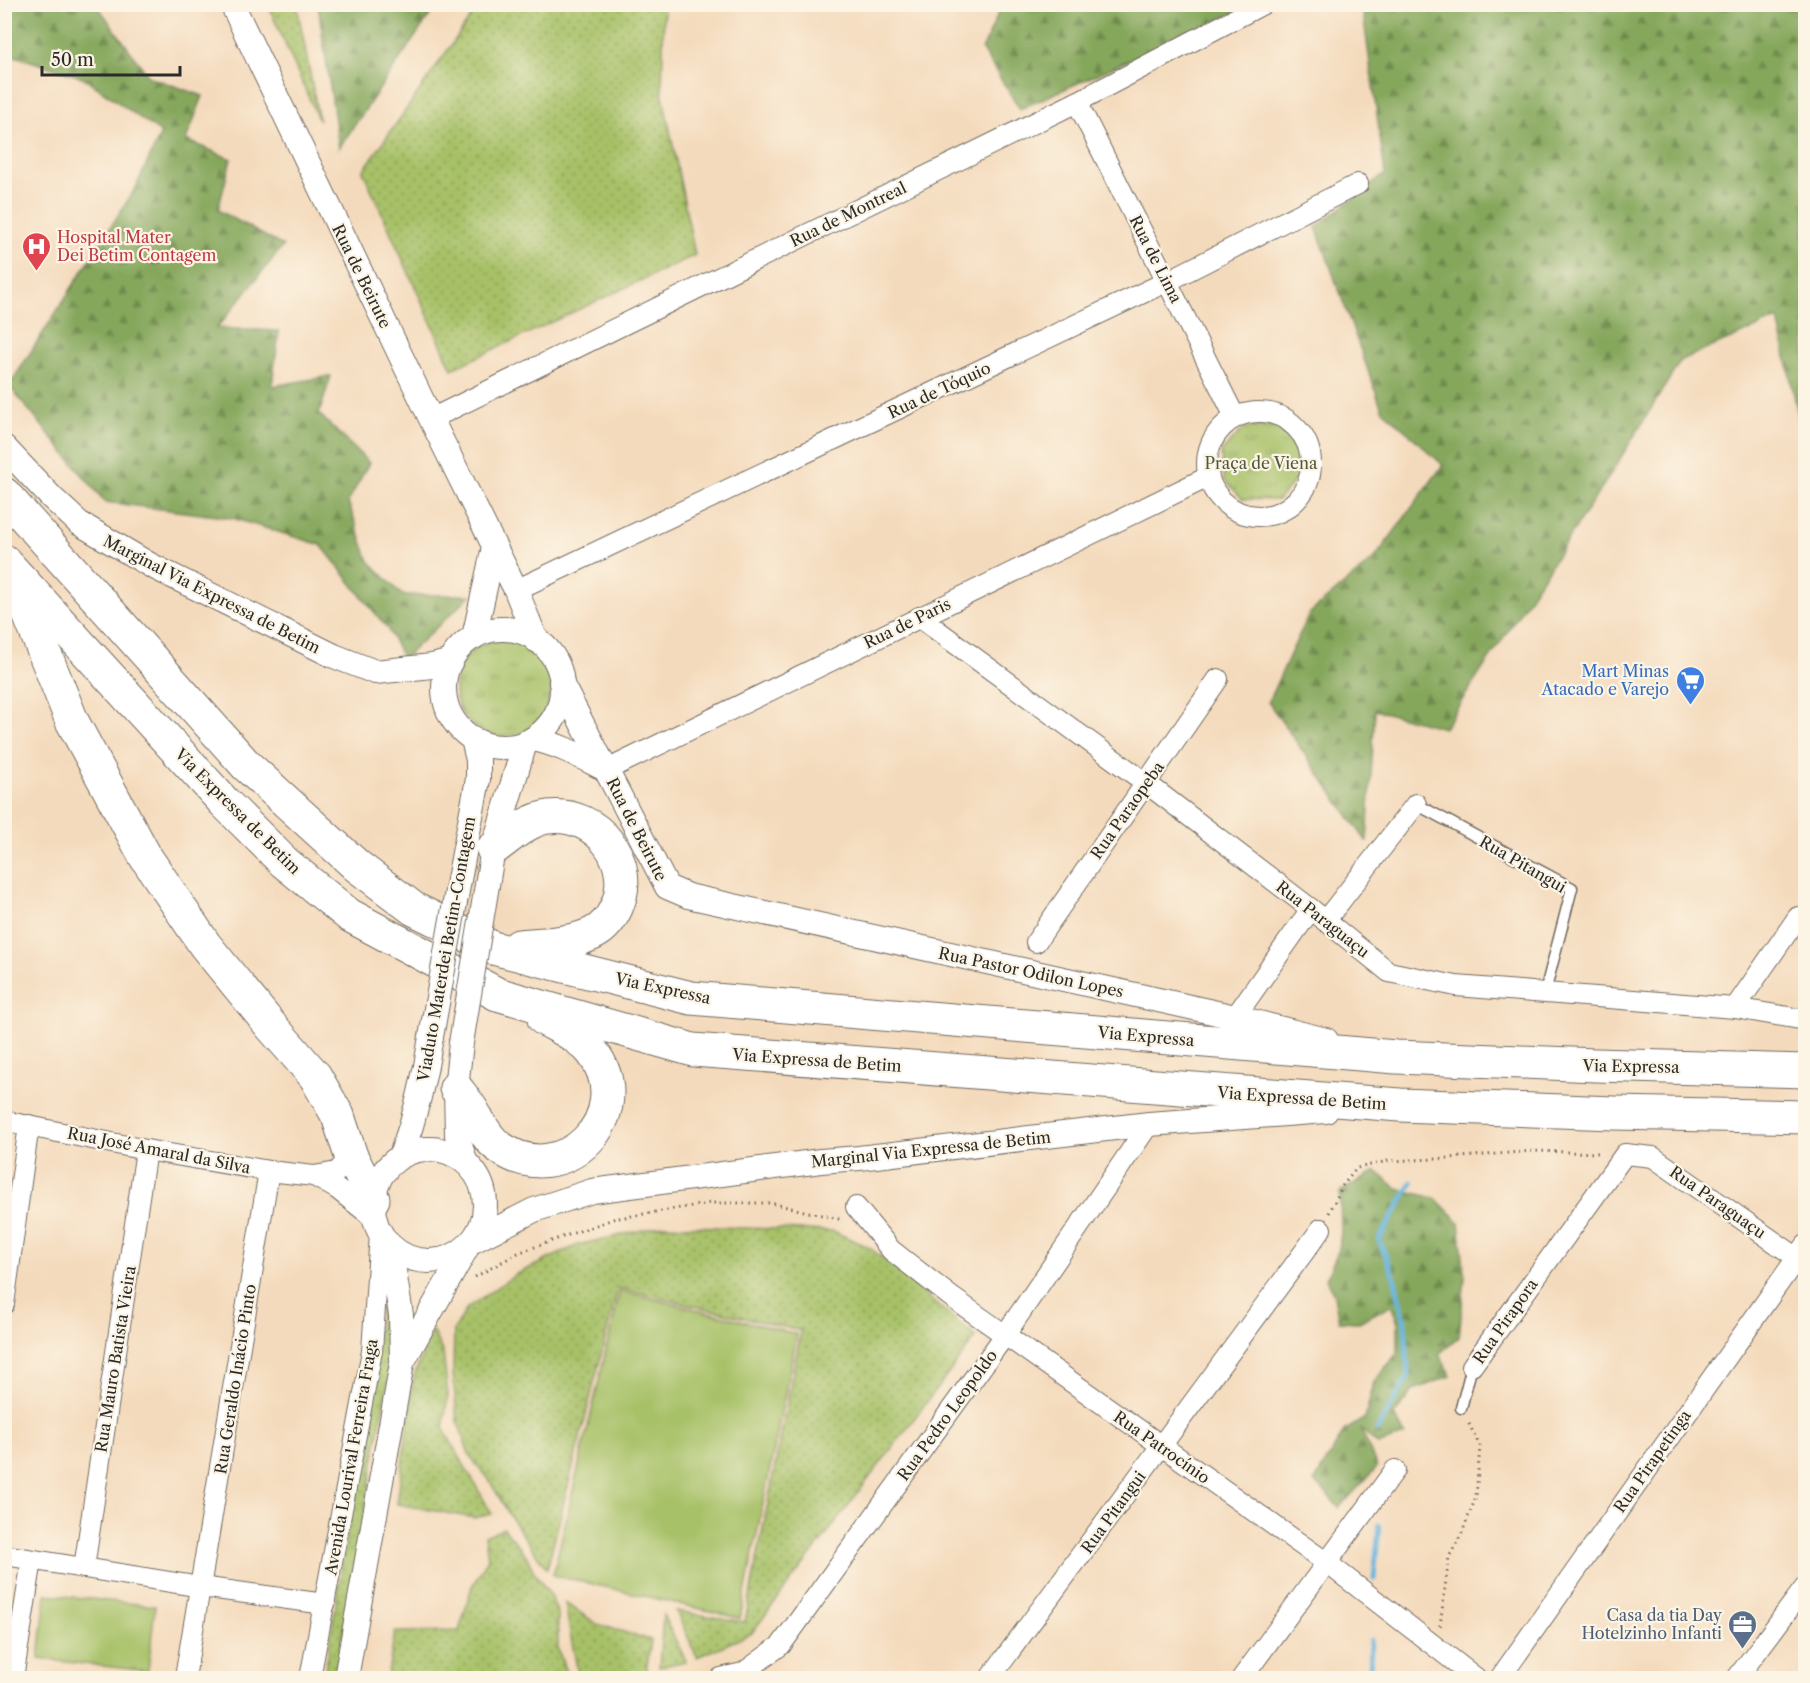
<svg xmlns="http://www.w3.org/2000/svg" width="1810" height="1683" viewBox="0 0 1810 1683" font-family="'Libre Caslon Text',serif">
<style>
.grass{fill:url(#grass-dots);stroke:#697649;stroke-width:1.5}
.forest{fill:url(#forest-firs);stroke:#586944;stroke-width:1.5}
.park{fill:url(#park-tufts);stroke:#697649;stroke-width:1.5}
.pitch{fill:#a7c167;stroke:#697649;stroke-width:1.5}
.lines{fill:none;stroke-linecap:round;stroke-linejoin:round}
.stream{stroke:#64b4de;stroke-width:5}
.service-casing{stroke:#71685e;stroke-width:13}
.minor-casing{stroke:#71685e;stroke-width:22}
.tertiary-casing{stroke:#71685e;stroke-width:26}
.trunk-casing{stroke:#71685e;stroke-width:35}
.path{stroke:#71685e;stroke-width:3;stroke-dasharray:1.5 4.5;stroke-linecap:butt}
.service{stroke:#fff;stroke-width:10}
.minor{stroke:#fff;stroke-width:20}
.tertiary{stroke:#fff;stroke-width:24}
.trunk{stroke:#fff;stroke-width:33}
.tertiary-bridge-casing{stroke:#71685e;stroke-width:26;stroke-linecap:butt}
.tertiary-bridge{stroke:#fff;stroke-width:24}
.labels{text-anchor:middle;dominant-baseline:central;stroke-width:4.5;stroke-linejoin:round;paint-order:stroke}
.street-label{font-size:16px;fill:#2b2b2b;stroke:#fcf5e5}
.health-label{font-size:16px;fill:#be3a42;stroke:#fcf5e5;text-anchor:start}
.park-label{font-size:16px;fill:#50583d;stroke:#fcf5e5}
.shop-label{font-size:16px;fill:#366cbe;stroke:#fcf5e5;text-anchor:end}
.service-label{font-size:16px;fill:#4e5e75;stroke:#fcf5e5;text-anchor:end}
</style>
<defs>
<pattern id="grass-dots" width="8" height="8" patternUnits="userSpaceOnUse" patternTransform="scale(1.5)"><rect width="8" height="8" fill="#a7c167"/><path d="M2 2h.1M6 6h.1" fill="none" stroke="#889d55" stroke-width="1.8" stroke-linecap="round"/></pattern>
<pattern id="forest-firs" width="22" height="20" patternUnits="userSpaceOnUse" patternTransform="scale(1.5)"><rect width="22" height="20" fill="#85a75c"/><path d="M5 1l3.5 6h-7zM16 11l3.5 6h-7z" fill="#6d884c"/></pattern>
<pattern id="park-tufts" width="24" height="20" patternUnits="userSpaceOnUse" patternTransform="scale(1.5)"><rect width="24" height="20" fill="#a7c167"/><path d="M3 7l-1-3M5 7V3M7 7l1-3M15 17l-1-3M17 17v-4M19 17l1-3" fill="none" stroke="#889d55"/></pattern>
</defs>
<rect width="100%" height="100%" fill="#fcf5e5"/>
<filter id="ink" filterUnits="userSpaceOnUse"><feTurbulence type="fractalNoise" baseFrequency=".0167" numOctaves="2"/><feDisplacementMap in="SourceGraphic" scale="12" xChannelSelector="R" yChannelSelector="G"/><feConvolveMatrix kernelMatrix="1 2 1 2 8 2 1 2 1" color-interpolation-filters="sRGB"/></filter>
<filter id="wash" filterUnits="userSpaceOnUse"><feTurbulence type="fractalNoise" baseFrequency=".008" numOctaves="4" result="noise"/><feDisplacementMap in="SourceGraphic" scale="24" xChannelSelector="R" yChannelSelector="G"/><feGaussianBlur stdDeviation="1.35" result="paint"/><feColorMatrix in="noise" values="0 0 0 0 0 0 0 0 0 0 0 0 0 0 0 0 0 1.4 0 .05"/><feComposite in="paint" operator="in"/></filter>
<g filter="url(#wash)">
<rect width="100%" height="100%" fill="#f4dabc"/>
<g class="grass">
<path d="M480 4 664 5 662 91 695 255 452 369 363 171Z"/>
<path d="M268 5H297L319 121Z"/>
<path d="M664 1225 833 1231 870 1248 976 1337 751 1634 697 1657 676 1611 745 1622 801 1331 618 1288 547 1569 513 1521 488 1478 470 1457 457 1419 453 1374 454 1330 467 1308 515 1275 578 1245Z"/>
<path d="M384 1263 393 1353 335 1678H324L377 1347Z"/>
<path d="M432 1330 443 1353 448 1395 443 1428 492 1514 474 1518 397 1504 414 1376Z"/>
<path d="M504 1528 526 1555 534 1572 549 1593 558 1614V1649L568 1678H387L395 1632 459 1631 472 1586 488 1559 485 1536Z"/>
<path d="M565 1603 597 1624 651 1640 646 1672 630 1678H579L570 1633Z"/>
<path d="M663 1615 686 1661 659 1667Z"/>
</g>
<g class="forest">
<path d="M4 5H97L149 77 203 96 186 140 231 159 218 210 283 246 217 328 279 331 272 386 331 376 319 414 369 463 348 502 369 561 402 595H471L403 659 387 628 321 545 232 518 105 502 9 386 135 189 161 133 84 78 5 53Z"/>
<path d="M318 5H437L339 148Z"/>
<path d="M1002 5H1252L1020 109 982 50Z"/>
<path d="M1362 5H1805V443L1804 442 1778 319 1681 360 1610 475 1444 728 1375 710 1367 842 1268 702 1309 614 1375 558 1443 465 1382 409 1316 227 1385 174Z"/>
<path d="M1376 1171 1398 1189 1435 1198 1459 1222 1465 1276 1459 1337 1439 1354 1451 1376 1413 1390 1394 1415 1405 1435 1378 1445 1361 1429 1377 1467 1339 1508 1315 1481 1344 1431 1365 1418 1374 1382 1398 1352V1322L1391 1305 1359 1322 1339 1321 1334 1296 1326 1279 1339 1249 1341 1231 1340 1192Z"/>
</g>
<g class="park">
<path d="M1272 425 1290 436 1299 452 1302 473 1278 500 1243 499 1224 480 1221 452 1244 428Z"/>
<circle cx="503" cy="688" r="48"/>
</g>
<g class="pitch">
<path d="M620 1291 797 1334 740 1618 553 1575Z"/>
<path d="M46 1594 155 1606 148 1671 39 1659Z"/>
</g>
<g class="lines">
<g class="stream">
<path d="M1377 1430 1408 1377 1405 1323 1394 1276 1379 1240 1412 1182"/>
<path d="M1374 1579 1379 1525"/>
<path d="M1370 1678 1371 1640"/>
</g>
</g>
</g>
<g filter="url(#ink)">
<g class="lines">
<defs>
<g id="service">
<path d="M1416 804 1572 888 1545 992"/>
<path d="M1461 1408 1472 1366"/>
</g>
<g id="minor">
<path d="M1077 102 1235 417"/>
<circle cx="1259" cy="464" r="52"/>
<path d="M431 419 1077 102 1263 4"/>
<path d="M516 590 1168 281 1358 184"/>
<path d="M919 617 1146 783 1311 909 1389 972 1456 986 1735 1008 1806 1020"/>
<path d="M607 770 1208 477"/>
<path d="M1325 921 1416 804"/>
<path d="M1036 942 1218 679"/>
<path d="M1735 1008 1798 917"/>
<path d="M1235 1017 1311 909"/>
<path d="M4 1121 146 1150 269 1171 314 1176 337 1172 351 1156"/>
<path d="M314 1176 337 1189 375 1219"/>
<path d="M856 1207 891 1250 950 1296 1327 1563 1476 1678"/>
<path d="M4 1304 29 1125"/>
<path d="M1472 1366 1625 1154 1653 1157 1806 1264"/>
<path d="M4 1555 201 1587 325 1604"/>
<path d="M84 1568 146 1150"/>
<path d="M13 1678 32 1560"/>
<path d="M185 1678 269 1171"/>
<path d="M310 1678 372 1351 380 1234"/>
<path d="M721 1678 743 1673 781 1645 1005 1335 1149 1124"/>
<path d="M990 1678 1321 1229"/>
<path d="M1242 1678 1395 1470"/>
<path d="M1500 1678 1806 1245"/>
<path d="M1737 1678 1806 1586"/>
</g>
<g id="tertiary">
<path d="M232 4 431 419 516 590 536 640"/>
<path d="M4 447 52 498 79 523 150 565 334 656 375 672 432 666 451 661"/>
<circle cx="503" cy="688" r="59"/>
<path d="M474 637 494 547"/>
<path d="M561 683 667 887 688 896 1235 1017 1326 1040"/>
<path d="M533 739C559 744 583 758 607 770"/>
<path d="M459 880 478 779V760L473 739"/>
<path d="M487 885 493 849 525 743"/>
<path d="M461 1043 456 1088 457 1135 465 1161"/>
<circle cx="429" cy="1205" r="56"/>
<path d="M401 1156C415 1117 425 1078 431 1037"/>
<path d="M473 1241 534 1210 592 1191 821 1161 859 1158 1149 1124 1326 1111"/>
<path d="M403 1361 466 1249"/>
<path d="M346 1678 402 1363 401 1315 390 1246"/>
</g>
<g id="trunk">
<path d="M4 494 246 765 357 866 414 909 493 948 691 998 1396 1057 1596 1065 1806 1071"/>
<path d="M4 561 224 802 284 862 349 915 497 994 693 1050 1400 1105 1614 1113 1806 1117"/>
<path d="M18 587 72 721 145 856 205 945 271 1026 315 1076 338 1116 351 1156 373 1199"/>
<path d="M493 849C510 837 527 820 548 817 598 811 637 863 616 908 611 919 603 929 592 934 570 944 543 944 519 946"/>
<path d="M456 1088C461 1095 467 1102 472 1110 480 1123 486 1138 499 1147 562 1193 639 1115 593 1053 581 1037 560 1028 544 1019"/>
</g>
</defs>
<use href="#service" class="service-casing"/>
<use href="#minor" class="minor-casing"/>
<use href="#tertiary" class="tertiary-casing"/>
<use href="#trunk" class="trunk-casing"/>
<g class="path">
<path d="M1329 1213 1343 1185 1357 1168 1388 1161 1437 1159 1533 1151 1602 1153"/>
<path d="M475 1277 518 1253 613 1219 711 1203H770L843 1220"/>
<path d="M1440 1626 1449 1557 1462 1533 1476 1497 1480 1446 1467 1420"/>
</g>
<use href="#service" class="service"/>
<use href="#minor" class="minor"/>
<use href="#tertiary" class="tertiary"/>
<use href="#trunk" class="trunk"/>
<defs>
<g id="tertiary-bridge">
<path d="M431 1037 459 880"/>
<path d="M461 1043 487 885"/>
</g>
</defs>
<use href="#tertiary-bridge" class="tertiary-bridge-casing"/>
<use href="#tertiary-bridge" class="tertiary-bridge"/>
</g>
</g>
<defs>
<symbol id="hospital-pin" viewBox="-11 -11 22 30"><path d="M0 17L-7.5 6A9.5 9.5 0 1 1 7.5 6Z" fill="#e0444e" stroke="#fcf5e5"/><path d="M-5-5h3v3.5h4V-5h3V5h-3V1.5h-4V5h-3Z" fill="#fff"/></symbol>
<symbol id="supermarket-pin" viewBox="-11 -11 22 30"><path d="M0 17L-7.5 6A9.5 9.5 0 1 1 7.5 6Z" fill="#3f7fe0" stroke="#fcf5e5"/><path d="M-6-5.5h2.5l.6 2H6L4.5 2H-2.5L-4.4-4H-6ZM-1.5 3.2a1.3 1.3 0 1 0 .1 0ZM3 3.2a1.3 1.3 0 1 0 .1 0Z" fill="#fff"/></symbol>
<symbol id="office-pin" viewBox="-11 -11 22 30"><path d="M0 17L-7.5 6A9.5 9.5 0 1 1 7.5 6Z" fill="#5c6f8a" stroke="#fcf5e5"/><path d="M-6-3h4V-5.5h4V-3h4V5H-6ZM-1-4.5V-3h2v-1.5ZM-6 0V1H6V0Z" fill="#fff"/></symbol>
</defs>
<g fill-rule="evenodd">
<use href="#hospital-pin" x="20" y="230" width="33" height="45"/>
<use href="#supermarket-pin" x="1674" y="664" width="33" height="45"/>
<use href="#office-pin" x="1726" y="1608" width="33" height="45"/>
</g>
<g class="labels">
<g class="street-label">
<text transform="translate(848 214) rotate(-26)">Rua de Montreal</text>
<text transform="translate(1156 259) rotate(63)">Rua de Lima</text>
<text transform="translate(362 276) rotate(64)">Rua de Beirute</text>
<text transform="translate(939 390) rotate(-25)">Rua de Tóquio</text>
<text transform="translate(212 594) rotate(27)">Marginal Via Expressa de Betim</text>
<text transform="translate(907 623) rotate(-26)">Rua de Paris</text>
<text transform="translate(1127 810) rotate(-55)">Rua Paraopeba</text>
<text transform="translate(238 811) rotate(45)">Via Expressa de Betim</text>
<text transform="translate(637 829) rotate(63)">Rua de Beirute</text>
<text transform="translate(1523 864) rotate(30)">Rua Pitangui</text>
<text transform="translate(1323 919) rotate(38)">Rua Paraguaçu</text>
<text transform="translate(446 949) rotate(-80)">Viaduto Materdei Betim-Contagem</text>
<text transform="translate(1031 972) rotate(12)">Rua Pastor Odilon Lopes</text>
<text transform="translate(663 988) rotate(12)">Via Expressa</text>
<text transform="translate(1146 1036) rotate(5)">Via Expressa</text>
<text transform="translate(817 1060) rotate(4)">Via Expressa de Betim</text>
<text transform="translate(1631 1066) rotate(1)">Via Expressa</text>
<text transform="translate(1302 1098) rotate(4)">Via Expressa de Betim</text>
<text transform="translate(931 1149) rotate(-6)">Marginal Via Expressa de Betim</text>
<text transform="translate(159 1150) rotate(11)">Rua José Amaral da Silva</text>
<text transform="translate(1718 1202) rotate(35)">Rua Paraguaçu</text>
<text transform="translate(1505 1321) rotate(-55)">Rua Pirapora</text>
<text transform="translate(115 1359) rotate(-81)">Rua Mauro Batista Vieira</text>
<text transform="translate(235 1379) rotate(-81)">Rua Geraldo Inácio Pinto</text>
<text transform="translate(947 1415) rotate(-54)">Rua Pedro Leopoldo</text>
<text transform="translate(1162 1447) rotate(35)">Rua Patrocínio</text>
<text transform="translate(351 1457) rotate(-80)">Avenida Lourival Ferreira Fraga</text>
<text transform="translate(1652 1461) rotate(-55)">Rua Pirapetinga</text>
<text transform="translate(1113 1512) rotate(-54)">Rua Pitangui</text>
</g>
<g class="health-label">
<text x="57" y="237">Hospital Mater<tspan x="57" dy="18">Dei Betim Contagem</tspan></text>
</g>
<g class="park-label">
<text x="1261" y="463">Praça de Viena</text>
</g>
<g class="shop-label">
<text x="1669" y="671">Mart Minas<tspan x="1669" dy="18">Atacado e Varejo</tspan></text>
</g>
<g class="service-label">
<text x="1722" y="1615">Casa da tia Day<tspan x="1722" dy="18">Hotelzinho Infanti</tspan></text>
</g>
</g>
<rect width="1810" height="1683" fill="none" stroke="#fcf5e5" stroke-width="24"/>
<path d="M42 66v9h138v-9" fill="none" stroke="#2b2b2b" stroke-width="3"/>
<text x="51" y="66" font-size="18" fill="#2b2b2b" stroke="#fcf5e5" stroke-width="4.5" paint-order="stroke">50 m</text>
</svg>
